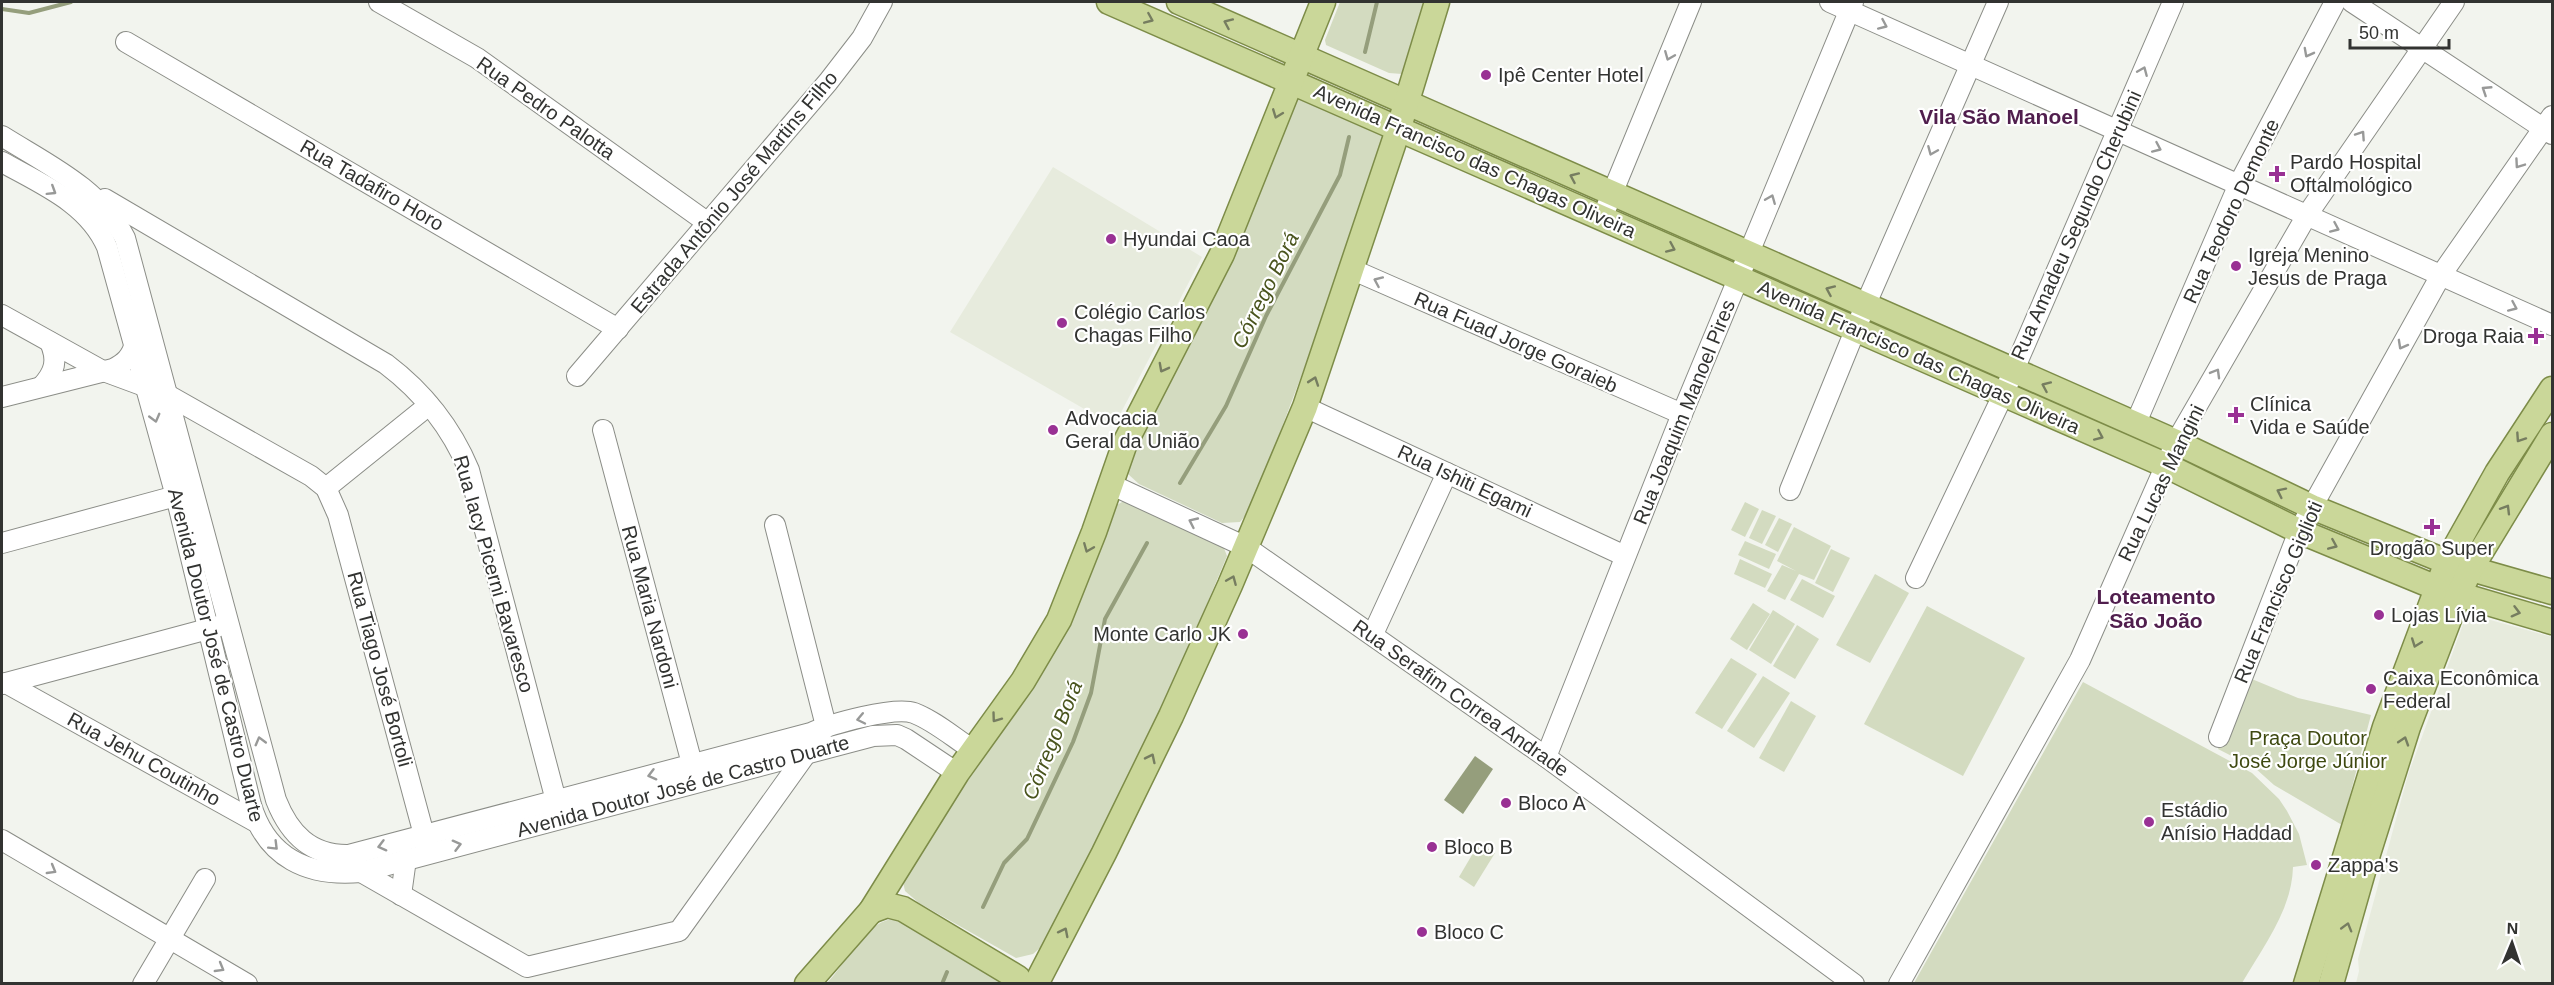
<svg xmlns="http://www.w3.org/2000/svg" width="2554" height="985" viewBox="0 0 2554 985" font-family="Helvetica,sans-serif">
<style>
.built{fill:#e7ebdd}
.green{fill:#d3dbc0}
.water{fill:#959e7c}
.lines{fill:none;stroke-linecap:round;stroke-linejoin:round}
.stream{stroke:#959e7c;stroke-width:4}
.minor-casing{stroke:#8b8d87;stroke-width:22}
.major-casing{stroke:#7d8c48;stroke-width:27}
.minor{stroke:#fff;stroke-width:20}
.major{stroke:#cad799;stroke-width:24}
.oneway{stroke:#767d60}
.oneway2{stroke:#989998}
.poi-dot{fill:#993194;stroke:#fff;stroke-width:2}
.labels{text-anchor:middle;dominant-baseline:central;stroke-width:4.5;stroke-linejoin:round;paint-order:stroke}
.poi-label{font-size:20px;fill:#323331;stroke:#fff;text-anchor:start}
.street-label{font-size:20px;fill:#323331;stroke:#fff}
.park-label{font-size:20px;fill:#3e4910;stroke:#fff}
.neighbourhood-label{font-size:21px;font-weight:bold;fill:#501e4d;stroke:#fff}
.water-label{font-size:21px;font-style:italic;fill:#49541d;stroke:#fff}
</style>
<rect width="100%" height="100%" fill="#f2f4ee"/>
<g class="built">
<path d="M1053 167 1202 257 1114 426 950 332Z"/>
<path d="M2476 616 2552 637V983H2356L2359 971 2358 959 2408 775 2465 619Z"/>
</g>
<g class="green">
<path d="M1340 2H1424L1402 74 1389 73 1326 45 1325 40Z"/>
<path d="M1294 96 1381 129 1385 136 1316 337 1251 509 1240 522 1222 523 1139 484 1128 474 1126 464Z"/>
<path d="M1122 502H1131L1222 543 1227 556 1196 630 1137 759 1073 891 1040 948 1033 954 1016 958 919 903 905 891 903 882 1115 506Z"/>
<path d="M1745 502 1759 509 1745 537 1731 530Z"/>
<path d="M1762 510 1776 516 1762 544 1749 538Z"/>
<path d="M1779 518 1792 524 1778 552 1765 545Z"/>
<path d="M1794 527 1831 546 1814 580 1799 574 1785 600 1767 591 1782 565 1796 571 1777 561Z"/>
<path d="M1745 541 1776 554 1769 569 1738 555Z"/>
<path d="M1831 549 1850 558 1833 592 1815 583Z"/>
<path d="M1740 559 1772 574 1765 588 1734 574Z"/>
<path d="M1875 574 1909 593 1870 663 1836 645Z"/>
<path d="M1802 579 1835 596 1823 618 1790 600Z"/>
<path d="M1753 603 1770 614 1747 650 1730 639Z"/>
<path d="M1927 606 2025 658 1963 776 1864 724Z"/>
<path d="M1773 610 1795 624 1771 664 1749 650Z"/>
<path d="M1797 625 1819 639 1795 679 1773 666Z"/>
<path d="M1731 658 1757 674 1722 729 1695 713Z"/>
<path d="M1763 676 1790 693 1754 748 1727 731Z"/>
<path d="M2247 677 2298 698 2371 715 2342 825 2274 785 2255 768 2218 749Z"/>
<path d="M2083 682 2252 773 2279 799 2287 811 2299 834 2307 865 2293 867C2292 910 2263 947 2242 983H1914Z"/>
<path d="M1791 701 1816 716 1784 772 1759 758Z"/>
<path d="M1479 843 1495 853 1474 887 1459 877Z"/>
<path d="M898 918 1007 984H826C849 961 864 920 898 918Z"/>
</g>
<path class="water" d="M1475 756 1493 769 1463 814 1444 800Z"/>
<g class="lines">
<g class="stream">
<path d="M2 9 29 13 71 2"/>
<path d="M1365 52 1377 2"/>
<path d="M1180 483 1226 406 1266 316 1340 175 1349 137"/>
<path d="M983 907 1004 863 1027 839 1073 742 1091 693 1105 619 1147 543"/>
<path d="M942 984 947 972"/>
</g>
<defs>
<g id="minor">
<path d="M379 2 477 58 708 223"/>
<path d="M1830 2 2552 325"/>
<path d="M2352 2 2552 134"/>
<path d="M126 42 618 329"/>
<path d="M2 136C48 165 99 188 125 238L276 800C289 833 310 856 349 855L811 733C830 724 895 706 914 713 935 721 954 738 973 750"/>
<path d="M2 162C41 184 88 203 107 247L176 496 251 805C267 858 308 877 361 872L873 736 897 735 906 739 957 773"/>
<path d="M105 199 386 364C423 392 451 427 469 470L559 812"/>
<path d="M1602 218 1691 2"/>
<path d="M1351 269 1682 414"/>
<path d="M2 315 101 370 166 394 311 476 326 488 338 515 427 846"/>
<path d="M577 376 828 82 862 38 882 2"/>
<path d="M42 386C55 372 58 360 50 342"/>
<path d="M2 397 113 369C125 363 131 357 135 344"/>
<path d="M1305 407 1625 556"/>
<path d="M2135 425 2239 184 2335 2"/>
<path d="M603 430 695 775"/>
<path d="M1110 484 1246 547 1546 757 1854 984"/>
<path d="M326 488 429 405"/>
<path d="M1790 490 1865 306 1998 2"/>
<path d="M2 543 187 493"/>
<path d="M1916 578 2003 395 2173 2"/>
<path d="M1373 634 1447 473"/>
<path d="M6 683 256 822"/>
<path d="M2 684 219 626"/>
<path d="M2219 737 2299 531 2312 507 2441 275 2552 116"/>
<path d="M1546 757 1682 414 1853 2"/>
<path d="M2 840 247 984"/>
<path d="M356 869 527 967 679 931 826 726 775 525"/>
<path d="M401 895 406 859"/>
<path d="M143 984 205 879"/>
<path d="M1899 984 2080 660 2176 442 2307 215 2454 2"/>
</g>
<g id="major">
<path d="M1109 2 2165 465 2299 531 2437 588 2552 622"/>
<path d="M1179 2 2176 442 2312 507 2447 562 2552 592"/>
<path d="M871 911 887 905 903 909 1018 978 1021 984"/>
<path d="M807 984 871 911 957 773 1023 681 1059 620 1094 532 1125 443 1222 254 1323 2"/>
<path d="M1036 984 1104 853 1171 716 1230 585 1305 407 1399 127 1437 2"/>
<path d="M2306 984 2385 727 2447 562 2497 473 2552 389"/>
<path d="M2331 984 2368 854 2408 727 2458 596 2470 570 2552 435"/>
</g>
</defs>
<use href="#minor" class="minor-casing"/>
<use href="#major" class="major-casing"/>
<use href="#minor" class="minor"/>
<use href="#major" class="major"/>
</g>
<defs><path id="oneway-chevron" d="M-2-3.5L2.5 0L-2 3.5" fill="none" stroke-width="1.6" stroke-linecap="round" stroke-linejoin="round" transform="scale(1.5)"/></defs>
<g class="oneway">
<use href="#oneway-chevron" transform="translate(1149 19) rotate(23)"/>
<use href="#oneway-chevron" transform="translate(1228 23) rotate(-156)"/>
<use href="#oneway-chevron" transform="translate(1277 114) rotate(111)"/>
<use href="#oneway-chevron" transform="translate(1574 177) rotate(-156)"/>
<use href="#oneway-chevron" transform="translate(1671 248) rotate(24)"/>
<use href="#oneway-chevron" transform="translate(1830 290) rotate(-156)"/>
<use href="#oneway-chevron" transform="translate(1163 368) rotate(118)"/>
<use href="#oneway-chevron" transform="translate(1314 381) rotate(-71)"/>
<use href="#oneway-chevron" transform="translate(2046 386) rotate(-156)"/>
<use href="#oneway-chevron" transform="translate(2099 436) rotate(24)"/>
<use href="#oneway-chevron" transform="translate(2520 438) rotate(124)"/>
<use href="#oneway-chevron" transform="translate(2281 492) rotate(-154)"/>
<use href="#oneway-chevron" transform="translate(2506 509) rotate(-59)"/>
<use href="#oneway-chevron" transform="translate(2333 545) rotate(23)"/>
<use href="#oneway-chevron" transform="translate(1088 548) rotate(112)"/>
<use href="#oneway-chevron" transform="translate(1232 580) rotate(-67)"/>
<use href="#oneway-chevron" transform="translate(2516 612) rotate(15)"/>
<use href="#oneway-chevron" transform="translate(2416 643) rotate(110)"/>
<use href="#oneway-chevron" transform="translate(996 718) rotate(126)"/>
<use href="#oneway-chevron" transform="translate(2404 741) rotate(-72)"/>
<use href="#oneway-chevron" transform="translate(1151 758) rotate(-64)"/>
<use href="#oneway-chevron" transform="translate(2347 927) rotate(-74)"/>
<use href="#oneway-chevron" transform="translate(1064 932) rotate(-63)"/>
</g>
<g class="oneway2">
<use href="#oneway-chevron" transform="translate(1883 25) rotate(24)"/>
<use href="#oneway-chevron" transform="translate(2308 53) rotate(118)"/>
<use href="#oneway-chevron" transform="translate(1669 56) rotate(112)"/>
<use href="#oneway-chevron" transform="translate(2143 71) rotate(-67)"/>
<use href="#oneway-chevron" transform="translate(2486 90) rotate(-147)"/>
<use href="#oneway-chevron" transform="translate(2361 135) rotate(-56)"/>
<use href="#oneway-chevron" transform="translate(2157 148) rotate(24)"/>
<use href="#oneway-chevron" transform="translate(1932 151) rotate(113)"/>
<use href="#oneway-chevron" transform="translate(2519 164) rotate(125)"/>
<use href="#oneway-chevron" transform="translate(52 191) rotate(32)"/>
<use href="#oneway-chevron" transform="translate(1771 199) rotate(-68)"/>
<use href="#oneway-chevron" transform="translate(2335 228) rotate(24)"/>
<use href="#oneway-chevron" transform="translate(1378 281) rotate(-156)"/>
<use href="#oneway-chevron" transform="translate(2513 307) rotate(24)"/>
<use href="#oneway-chevron" transform="translate(2402 345) rotate(119)"/>
<use href="#oneway-chevron" transform="translate(2216 373) rotate(-60)"/>
<use href="#oneway-chevron" transform="translate(155 418) rotate(75)"/>
<use href="#oneway-chevron" transform="translate(1193 522) rotate(-155)"/>
<use href="#oneway-chevron" transform="translate(861 719) rotate(168)"/>
<use href="#oneway-chevron" transform="translate(260 741) rotate(-105)"/>
<use href="#oneway-chevron" transform="translate(652 775) rotate(165)"/>
<use href="#oneway-chevron" transform="translate(457 845) rotate(-15)"/>
<use href="#oneway-chevron" transform="translate(274 846) rotate(45)"/>
<use href="#oneway-chevron" transform="translate(382 846) rotate(165)"/>
<use href="#oneway-chevron" transform="translate(52 870) rotate(30)"/>
<use href="#oneway-chevron" transform="translate(220 968) rotate(30)"/>
</g>
<g class="poi-dot">
<circle cx="1486" cy="75" r="6"/>
<path d="M2274 165h6v6h6v6h-6v6h-6v-6h-6v-6h6z"/>
<circle cx="1111" cy="239" r="6"/>
<circle cx="2236" cy="266" r="6"/>
<circle cx="1062" cy="323" r="6"/>
<path d="M2533 327h6v6h6v6h-6v6h-6v-6h-6v-6h6z"/>
<path d="M2233 406h6v6h6v6h-6v6h-6v-6h-6v-6h6z"/>
<circle cx="1053" cy="430" r="6"/>
<path d="M2429 518h6v6h6v6h-6v6h-6v-6h-6v-6h6z"/>
<circle cx="2379" cy="615" r="6"/>
<circle cx="1243" cy="634" r="6"/>
<circle cx="2371" cy="689" r="6"/>
<circle cx="1506" cy="803" r="6"/>
<circle cx="2149" cy="822" r="6"/>
<circle cx="1432" cy="847" r="6"/>
<circle cx="2316" cy="865" r="6"/>
<circle cx="1422" cy="932" r="6"/>
</g>
<g class="labels">
<g class="poi-label">
<text x="1498" y="75">Ipê Center Hotel</text>
<text x="2290" y="162">Pardo Hospital<tspan x="2290" dy="23">Oftalmológico</tspan></text>
<text x="1123" y="239">Hyundai Caoa</text>
<text x="2248" y="255">Igreja Menino<tspan x="2248" dy="23">Jesus de Praga</tspan></text>
<text x="1074" y="312">Colégio Carlos<tspan x="1074" dy="23">Chagas Filho</tspan></text>
<text x="2524" y="336" text-anchor="end">Droga Raia</text>
<text x="2250" y="404">Clínica<tspan x="2250" dy="23">Vida e Saúde</tspan></text>
<text x="1065" y="418">Advocacia<tspan x="1065" dy="23">Geral da União</tspan></text>
<text x="2432" y="548" text-anchor="middle">Drogão Super</text>
<text x="2391" y="615">Lojas Lívia</text>
<text x="1231" y="634" text-anchor="end">Monte Carlo JK</text>
<text x="2383" y="678">Caixa Econômica<tspan x="2383" dy="23">Federal</tspan></text>
<text x="1518" y="803">Bloco A</text>
<text x="2161" y="810">Estádio<tspan x="2161" dy="23">Anísio Haddad</tspan></text>
<text x="1444" y="847">Bloco B</text>
<text x="2328" y="865">Zappa's</text>
<text x="1434" y="932">Bloco C</text>
</g>
<g class="street-label">
<text transform="translate(546 108) rotate(35)">Rua Pedro Palotta</text>
<text transform="translate(1475 161) rotate(24)">Avenida Francisco das Chagas Oliveira</text>
<text transform="translate(372 185) rotate(30)">Rua Tadafiro Horo</text>
<text transform="translate(734 192) rotate(-50)">Estrada Antônio José Martins Filho</text>
<text transform="translate(2231 211) rotate(-65)">Rua Teodoro Demonte</text>
<text transform="translate(2076 225) rotate(-66)">Rua Amadeu Segundo Cherubini</text>
<text transform="translate(1516 342) rotate(24)">Rua Fuad Jorge Goraieb</text>
<text transform="translate(1919 357) rotate(24)">Avenida Francisco das Chagas Oliveira</text>
<text transform="translate(1684 412) rotate(-68)">Rua Joaquim Manoel Pires</text>
<text transform="translate(1465 481) rotate(25)">Rua Ishiti Egami</text>
<text transform="translate(2161 483) rotate(-64)">Rua Lucas Mangini</text>
<text transform="translate(494 574) rotate(74)">Rua Iacy Picerni Bavaresco</text>
<text transform="translate(2278 592) rotate(-67)">Rua Francisco Giglioti</text>
<text transform="translate(650 607) rotate(75)">Rua Maria Nardoni</text>
<text transform="translate(216 655) rotate(76)">Avenida Doutor José de Castro Duarte</text>
<text transform="translate(380 669) rotate(75)">Rua Tiago José Bortoli</text>
<text transform="translate(1461 698) rotate(35)">Rua Serafim Correa Andrade</text>
<text transform="translate(144 759) rotate(29)">Rua Jehu Coutinho</text>
<text transform="translate(683 786) rotate(-15)">Avenida Doutor José de Castro Duarte</text>
</g>
<g class="park-label">
<text x="2308" y="738">Praça Doutor<tspan x="2308" dy="23">José Jorge Júnior</tspan></text>
</g>
<g class="neighbourhood-label">
<text x="1999" y="116">Vila São Manoel</text>
<text x="2156" y="596">Loteamento<tspan x="2156" dy="24">São João</tspan></text>
</g>
<g class="water-label">
<text transform="translate(1265 290) rotate(-64)">Córrego Borá</text>
<text transform="translate(1052 740) rotate(-68)">Córrego Borá</text>
</g>
</g>
<rect width="2554" height="985" fill="none" stroke="#323331" stroke-width="6"/>
<g transform="translate(2512 943) rotate(2)" stroke="#ffffff" stroke-width="4.5" paint-order="stroke">
<path d="M0-4.5L10 22L0 15L-10 22Z" fill="#323331"/>
<text y="-9" font-size="16" font-weight="bold" text-anchor="middle" fill="#323331">N</text>
</g>
<path d="M2350 39v9h99v-9" fill="none" stroke="#323331" stroke-width="3"/>
<text x="2359" y="39" font-size="18" fill="#323331" stroke="#ffffff" stroke-width="4.5" paint-order="stroke">50 m</text>
</svg>
